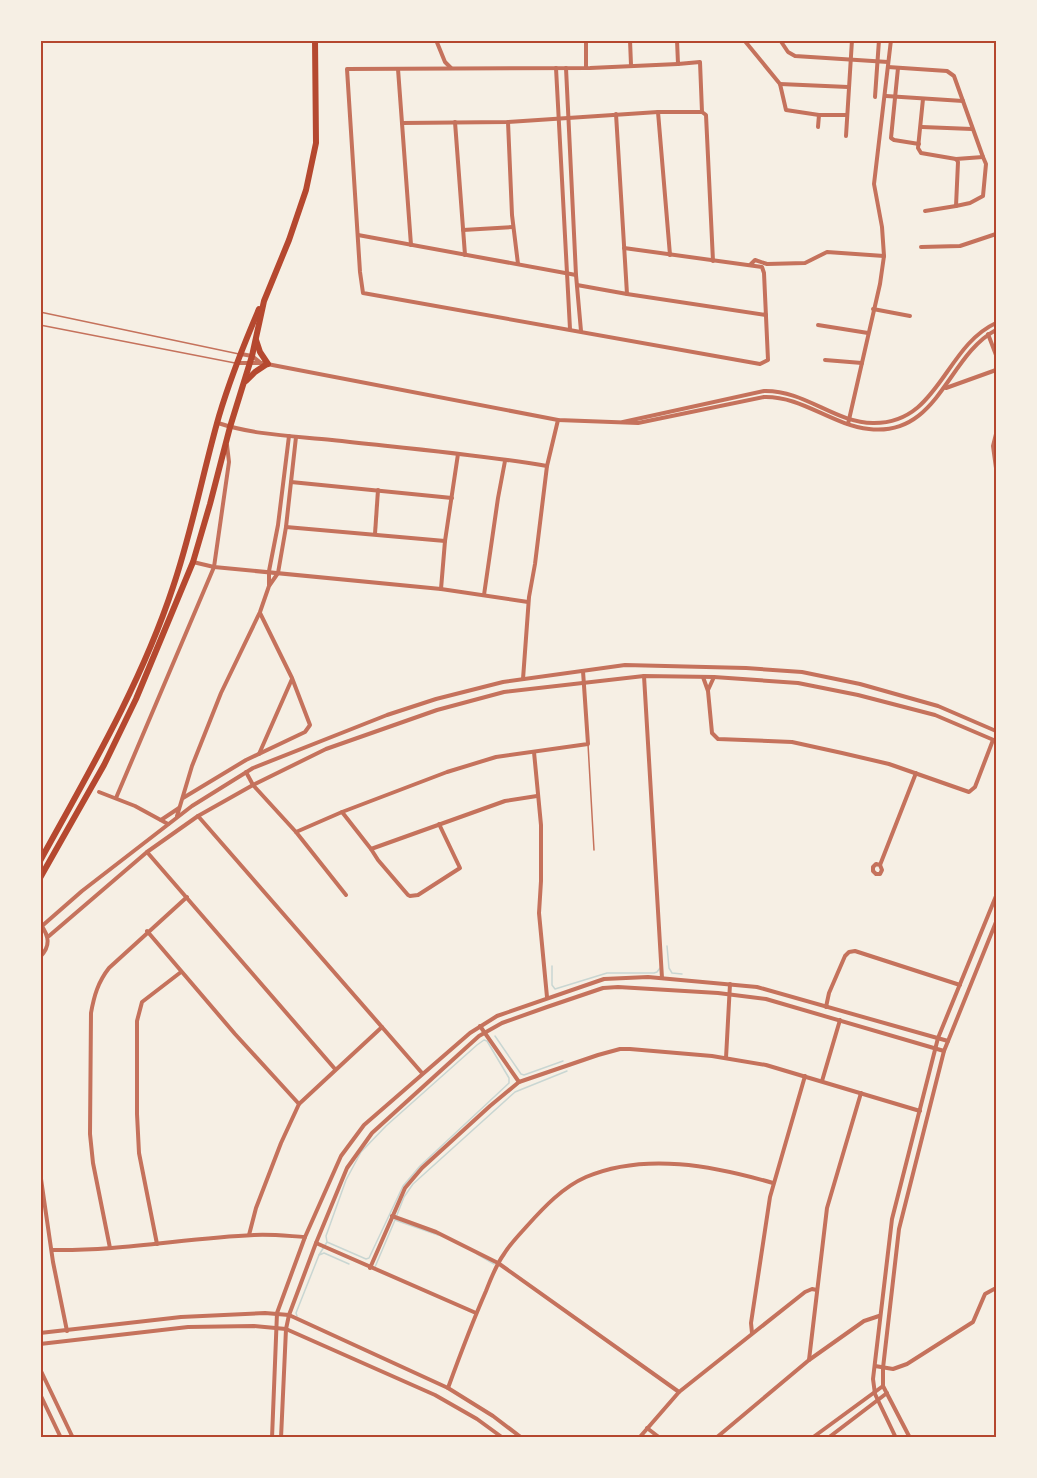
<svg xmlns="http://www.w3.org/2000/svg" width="1037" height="1478" viewBox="0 0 1037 1478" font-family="Inter,sans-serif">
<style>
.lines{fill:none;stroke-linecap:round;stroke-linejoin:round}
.stream{stroke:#c9d6d2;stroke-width:1.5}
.service{stroke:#c5725c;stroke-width:1.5}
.minor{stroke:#c5725c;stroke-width:4}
.trunk{stroke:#b5482f;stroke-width:6}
.neatline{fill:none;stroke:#b5482f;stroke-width:2}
</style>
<rect width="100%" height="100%" fill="#f6efe4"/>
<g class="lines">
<g class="stream">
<path d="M667 946 669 968 672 973 682 974"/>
<path d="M552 966V985L555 989 607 973H654L657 972 660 968"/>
<path d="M495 1036 521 1074 524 1075 563 1061"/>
<path d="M395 1220 404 1197 413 1184 515 1092 567 1071"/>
<path d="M477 1254 494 1264"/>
<path d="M319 1255 327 1242 326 1236 346 1180 361 1152 386 1126 477 1045 484 1040 487 1041 509 1078V1083L420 1166 403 1186 369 1258 366 1259 327 1242"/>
<path d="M375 1267 395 1220 438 1235"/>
<path d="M297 1316 296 1313 319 1255 324 1253 349 1264"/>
</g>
<g class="service">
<path d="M40 312 239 354"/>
<path d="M40 325 235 363"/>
<path d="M588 744 594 850"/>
</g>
<g class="minor">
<path d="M436 40 445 62 451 68"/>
<path d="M630 40 631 65"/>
<path d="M677 40 678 64 700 62 702 112"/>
<path d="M744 40 780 84 786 110 819 115H847"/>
<path d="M780 40 788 52 795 56 888 62"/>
<path d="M888 67 947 71 954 76 983 157 956 159"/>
<path d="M556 68 570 329"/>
<path d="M566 68 576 275 581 331"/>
<path d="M586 68V40"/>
<path d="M898 68 891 138 894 140 919 144"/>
<path d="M398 69 411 245"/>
<path d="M780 84 848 87"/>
<path d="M886 96 963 101"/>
<path d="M875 97 879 40"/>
<path d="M923 99 918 148 921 153 956 159 958 162 956 206 970 203 983 196 986 164 983 157"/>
<path d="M658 112 670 255"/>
<path d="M616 114 627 294"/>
<path d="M455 122 465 255"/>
<path d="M508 122 512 215 518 264"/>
<path d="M402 123 508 122 658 112H702L706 115 713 261"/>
<path d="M818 127 819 115"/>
<path d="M922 127 972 129"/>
<path d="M846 136 852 40"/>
<path d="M925 211 956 206"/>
<path d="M463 230 513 227"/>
<path d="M358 235 576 275"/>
<path d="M921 247 960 246 996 234"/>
<path d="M624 248 762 267 764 273 768 360 760 364 363 293 360 272 347 69 590 68 678 64"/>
<path d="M750 265 755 260 767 264 805 263 827 252 884 256"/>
<path d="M577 285 627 294 766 315"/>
<path d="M873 309 910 316"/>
<path d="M818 325 868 333"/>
<path d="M988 334 996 355"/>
<path d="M241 354 252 356 261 363"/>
<path d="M825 360 862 363"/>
<path d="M237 363H262L558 420 638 423 764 397C802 396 832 425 869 429 939 437 947 356 996 330"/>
<path d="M946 388 996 370"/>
<path d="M623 422 764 391C805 390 835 423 873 423 939 424 944 347 996 323"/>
<path d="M218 423C254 435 294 436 332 440 404 448 476 454 547 466"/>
<path d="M848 424 880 284 884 256 882 227 874 184 891 40"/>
<path d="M996 434 993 446 996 468"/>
<path d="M291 482 452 498"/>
<path d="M286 527 445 541"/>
<path d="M375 534 378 490"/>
<path d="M193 562 214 567 441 589 528 602"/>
<path d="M269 585V571L278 525 289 436"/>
<path d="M441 589 445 541 458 454"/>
<path d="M484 595 498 498 505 461"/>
<path d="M644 676 662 978"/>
<path d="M703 677 708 691 712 733 718 739 792 742 842 753 889 764 969 792 975 787 993 740"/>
<path d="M523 679 529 597 535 564 547 466 558 420"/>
<path d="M708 690 714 677"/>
<path d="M534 752 541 825V881L539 913 547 997"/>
<path d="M259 754 292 679"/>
<path d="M246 772 253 785 296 832 346 895"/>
<path d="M99 792 135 806 168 824"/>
<path d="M116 798 214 567 229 462 227 445"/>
<path d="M183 798 246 760 305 732 310 725 292 678 260 613"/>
<path d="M342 812 371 849 505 801 537 796"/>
<path d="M177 816 192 766 221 693 260 612 269 586 278 573 286 527 296 437"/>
<path d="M198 816 422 1073"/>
<path d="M161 820 179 808"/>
<path d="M296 832 342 812 447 772 496 757 588 744 583 671"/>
<path d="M371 849 378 860 408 895 410 896 418 895 460 868 439 824"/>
<path d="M147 852 335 1069"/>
<path d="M880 865 876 864 873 867V871L876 874H880L882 870 880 865 916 773"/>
<path d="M42 926 82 891 192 806 253 768 387 715 436 699 503 682 625 665 746 668 802 672 860 684 938 706 996 731"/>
<path d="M147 931 235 1034 299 1104"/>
<path d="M49 936 147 852 198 816 253 785 326 749 437 710 504 692 644 676 714 677 798 683 858 695 935 715 996 741"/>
<path d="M40 957C51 946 49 936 41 925"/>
<path d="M826 1007 829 993 845 956 849 952 855 951 960 985"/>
<path d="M480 1026 519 1082"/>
<path d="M726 1058 730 984"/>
<path d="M822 1081 840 1020"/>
<path d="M40 1172 53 1262 67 1331"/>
<path d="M392 1216 436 1232 498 1263 679 1392 805 1292 812 1289 817 1290"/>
<path d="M249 1235 256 1208 281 1143 299 1104 382 1027"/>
<path d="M316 1243 476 1313"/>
<path d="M157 1244 139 1153 137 1114V1021L142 1002 181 972"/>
<path d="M110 1248 93 1163 90 1134 91 1013C94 996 98 982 109 968L187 897"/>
<path d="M53 1250C120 1251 187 1238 254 1235 271 1234 288 1236 305 1237"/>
<path d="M370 1268 405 1188 422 1168 490 1106 519 1082 598 1055 620 1049H630L712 1056 766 1065 920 1111"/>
<path d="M40 1333 181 1317 265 1313 289 1315 448 1388 493 1416 522 1438"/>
<path d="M752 1333 751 1323 770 1197 805 1076"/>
<path d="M40 1344 188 1327 254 1326 286 1329 435 1395 477 1419 503 1438"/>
<path d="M809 1360 827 1208 861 1093"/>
<path d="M875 1366 893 1369 907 1364 973 1322 985 1294 996 1288"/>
<path d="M40 1369 73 1438"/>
<path d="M448 1388C460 1355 472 1323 486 1291 491 1278 496 1265 504 1254 510 1244 519 1235 527 1226 544 1207 563 1187 586 1177 645 1152 714 1166 773 1183"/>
<path d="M40 1394 61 1438"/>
<path d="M647 1428 660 1438"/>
<path d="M272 1438 277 1313 305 1237 341 1156 364 1125 470 1033 497 1016 604 979 648 977 757 987 948 1041"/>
<path d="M281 1438 286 1329 289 1315 316 1243 347 1168 372 1133 479 1036 502 1023 547 1007 603 988 618 987 718 993 766 999 944 1051"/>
<path d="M639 1438 679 1392"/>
<path d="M716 1438 809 1360 864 1321 879 1316"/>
<path d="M812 1438 883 1386"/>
<path d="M828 1438 887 1393"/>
<path d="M896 1438 875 1394 873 1379 892 1219 938 1038 996 896"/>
<path d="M910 1438 883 1386V1368L899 1229 944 1051 996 922"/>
</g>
<g class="trunk">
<path d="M256 340 260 352 268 364"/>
<path d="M246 381 255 372 267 364"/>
<path d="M40 861C89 772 141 684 173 587 192 531 203 472 219 416 230 379 244 344 259 309"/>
<path d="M40 878 104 765 136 699 193 562 210 504 230 427 252 356 264 301 289 240 306 190 316 143 315 40"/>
</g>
</g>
<rect width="1037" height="1478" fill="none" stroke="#f6efe4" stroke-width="84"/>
<rect x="42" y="42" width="953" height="1394" class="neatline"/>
</svg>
